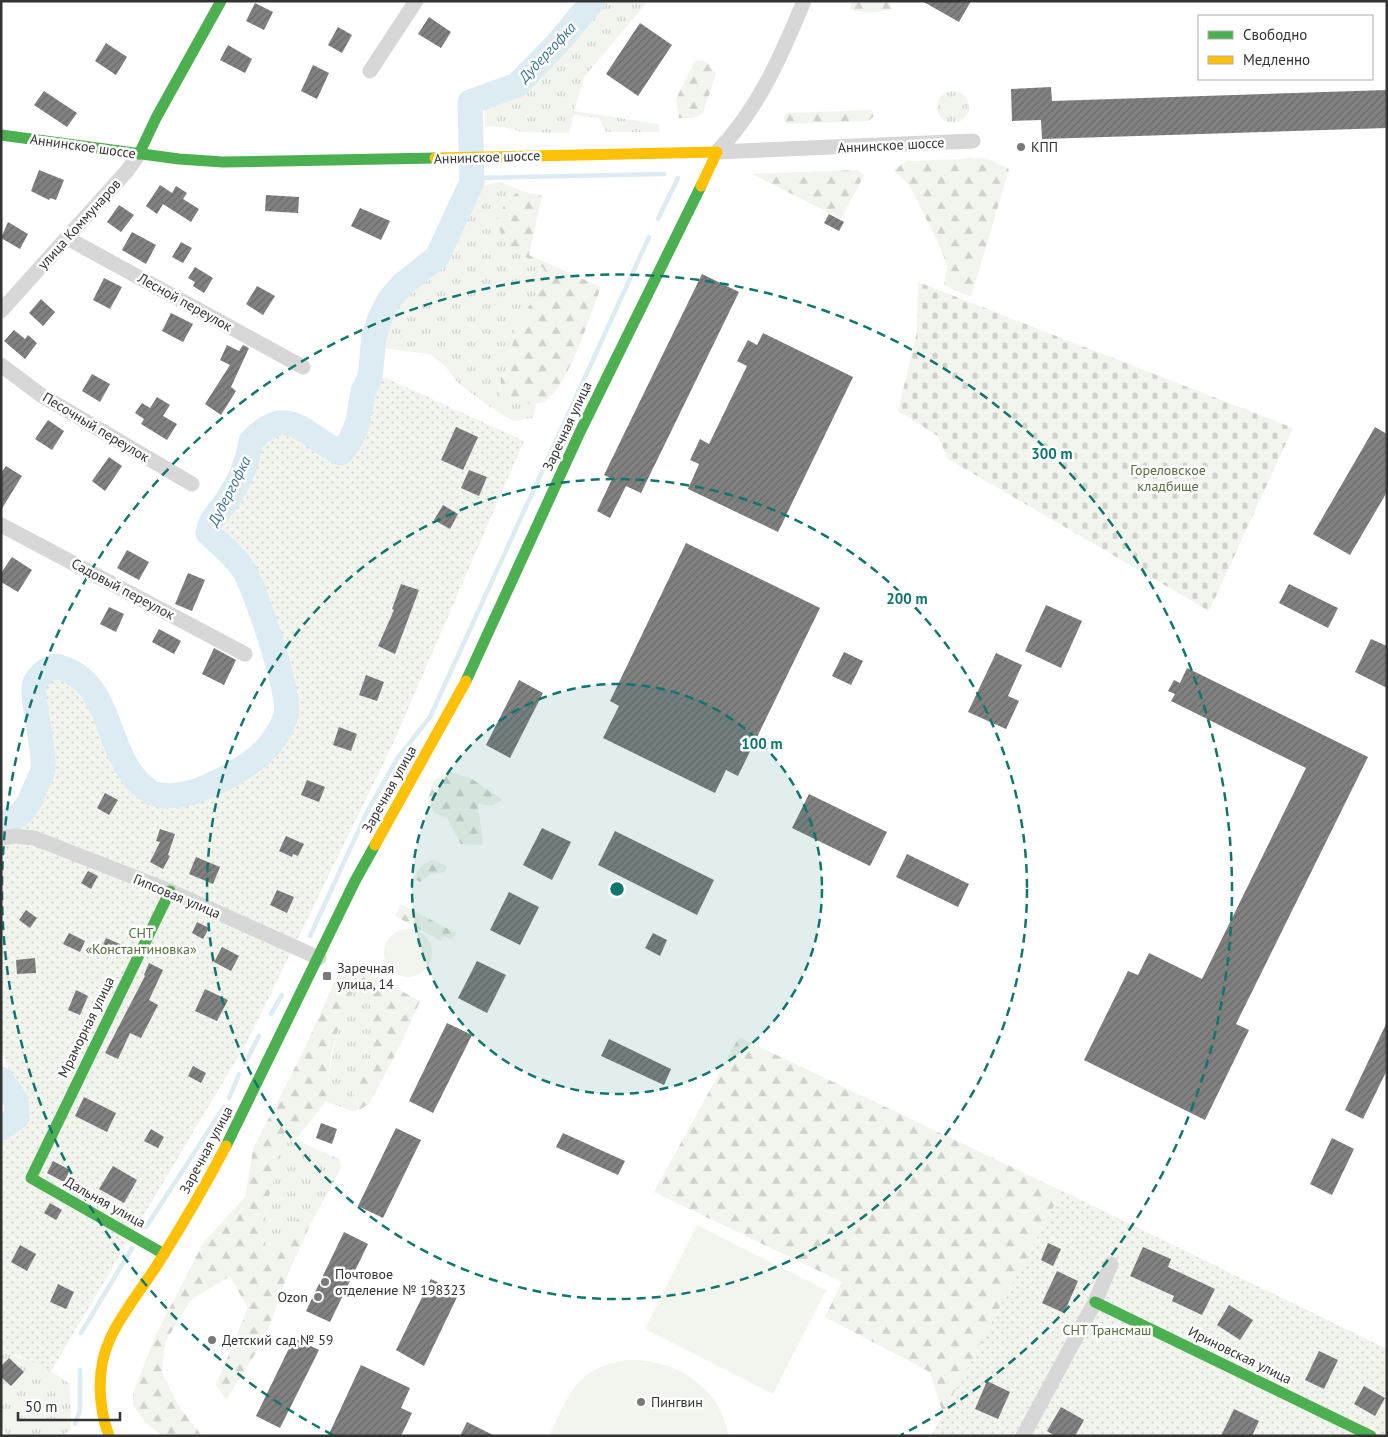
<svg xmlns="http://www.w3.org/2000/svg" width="1388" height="1437" viewBox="0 0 1388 1437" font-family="'PT Sans',sans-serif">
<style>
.grass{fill:url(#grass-tufts)}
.forest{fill:url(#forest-firs)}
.cemetery{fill:url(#cemetery-stones)}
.park{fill:#f1f5ed}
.garden{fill:url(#garden-dots)}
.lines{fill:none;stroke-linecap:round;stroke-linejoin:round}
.stream{stroke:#ddebf3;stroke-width:4.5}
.river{stroke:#ddebf3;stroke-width:25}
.building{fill:url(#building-hatch)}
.street{stroke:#d7d7d7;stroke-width:15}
.fast{stroke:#4caf50;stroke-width:11}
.slow{stroke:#ffc107;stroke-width:11}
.ring{fill:none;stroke:#0f766e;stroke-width:2.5;stroke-dasharray:9 6}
.poi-dot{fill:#7a7a7a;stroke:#fff;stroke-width:2}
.labels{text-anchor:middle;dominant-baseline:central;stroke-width:5;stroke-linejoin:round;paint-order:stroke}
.street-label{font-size:14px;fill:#333;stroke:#fff}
.poi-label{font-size:14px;fill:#333;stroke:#fff;text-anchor:start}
.park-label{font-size:14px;fill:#56703f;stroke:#fff}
.water-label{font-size:15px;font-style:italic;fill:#3f7597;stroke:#fff}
.centre{fill:#0f766e;stroke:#fff;stroke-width:2.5}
.ring-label{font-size:15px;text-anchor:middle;font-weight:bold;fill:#0f766e;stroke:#fff;stroke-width:5;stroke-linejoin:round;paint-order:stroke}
</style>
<defs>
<pattern id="grass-tufts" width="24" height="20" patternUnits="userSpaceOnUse" patternTransform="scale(1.25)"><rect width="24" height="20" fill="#f1f5ed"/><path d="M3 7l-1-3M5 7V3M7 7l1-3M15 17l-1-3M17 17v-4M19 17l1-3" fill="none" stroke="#cfd2cc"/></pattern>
<pattern id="forest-firs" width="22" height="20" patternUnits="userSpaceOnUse" patternTransform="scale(1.25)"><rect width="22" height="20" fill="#f1f5ed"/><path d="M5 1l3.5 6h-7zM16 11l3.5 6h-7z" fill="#cfd2cc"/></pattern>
<pattern id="cemetery-stones" width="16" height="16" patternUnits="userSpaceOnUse" patternTransform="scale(1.25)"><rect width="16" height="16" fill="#f1f5ed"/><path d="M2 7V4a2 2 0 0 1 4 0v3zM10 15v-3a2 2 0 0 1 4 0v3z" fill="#cfd2cc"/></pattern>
<pattern id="garden-dots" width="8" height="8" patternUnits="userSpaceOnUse" patternTransform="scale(1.25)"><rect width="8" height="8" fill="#f1f5ed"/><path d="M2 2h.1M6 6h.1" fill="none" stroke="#cfd2cc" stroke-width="1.8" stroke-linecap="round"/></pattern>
<pattern id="building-hatch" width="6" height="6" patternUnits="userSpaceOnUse" patternTransform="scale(1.25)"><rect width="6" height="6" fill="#818181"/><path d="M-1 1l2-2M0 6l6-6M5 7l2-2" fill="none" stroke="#6a6a6a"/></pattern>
</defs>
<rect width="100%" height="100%" fill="#fff"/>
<g class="grass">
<path d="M601 1H648L584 77 574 111 658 124 660 132H606L599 118 574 115 569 133 522 132 505 127 485 126 484 102 525 87Z"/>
<circle cx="953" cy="107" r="16"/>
<path d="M501 182 522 191 513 195 506 244 543 268 547 275 514 332 510 362 501 377 500 395 536 404 533 418 514 421 497 412 458 383 445 366 430 354 382 348 388 320 396 307 454 249 465 227 479 188 488 184Z"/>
<path d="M362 988 372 1008 373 1045 369 1065 354 1093 358 1109 354 1112 326 1101C330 1065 336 1031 348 996Z"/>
<path d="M285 1132 309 1146 339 1159 342 1167 310 1225 301 1215 289 1228 283 1252 263 1253 260 1229 277 1168 278 1143Z"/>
<path d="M1 1352C30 1359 46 1367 70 1384L71 1429 62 1436H8L1 1427Z"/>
</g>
<g class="forest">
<path d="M851 1H891V9C878 13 863 14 850 9Z"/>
<path d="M702 60 708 63 716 74 703 113 693 118H679L676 99 695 61Z"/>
<path d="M870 110 874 112 873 117 868 121 786 124 784 121V116L787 113Z"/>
<path d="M987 158 1009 169 971 297 944 285 947 266 941 249 910 186 894 170 907 161Z"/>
<path d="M857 170 864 175 841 219 752 174Z"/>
<path d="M522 191 542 196 529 255 601 287C591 313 568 387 545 401 534 408 511 400 500 395L501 377 510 362 514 332 547 275 543 268 506 244 496 222C502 209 507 196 522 191Z"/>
<path d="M449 771 472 779 503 800 492 806 478 804 483 845 461 844 447 818 434 813 428 799 433 781Z"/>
<path d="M433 860 447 866 445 872 430 874 420 882 415 879C417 868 424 863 433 860Z"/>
<path d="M401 904 456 933 452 940 444 936 441 941 395 916Z"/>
<path d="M349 963 420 1001 403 1040 369 1104 359 1110 354 1093 369 1065 373 1045 372 1008 362 988 348 996 331 1054 326 1101 298 1137 285 1132 278 1143 277 1168 260 1228 263 1253 283 1252 289 1228 301 1215 310 1225 287 1276 265 1338 226 1400 216 1385 248 1308 230 1276 191 1300 165 1342 162 1373 178 1405 202 1436H162L145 1422 133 1405V1393L156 1335 203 1243 245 1197 253 1149 304 1050 333 985 344 966Z"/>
<path d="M739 1037 1062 1191 943 1414 930 1372 825 1317 842 1282 654 1192Z"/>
</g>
<path class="cemetery" d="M918 282 1293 428 1209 611 948 459 938 436 898 411 917 332Z"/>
<g class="park">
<circle cx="408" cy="953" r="24"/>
<path d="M697 1225 826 1290 773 1394 645 1329Z"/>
<path d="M626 1360C675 1358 720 1386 729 1436H549C571 1393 573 1370 626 1360Z"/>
</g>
<g class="garden">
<path d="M384 377 524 441 391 748 248 1040 51 1371 22 1357 1 1352V1135L18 1130 29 1108 11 1076 1 1048V827L24 819 39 797 50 758 41 686 48 675 59 672C116 699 98 758 142 793 145 795 150 801 153 802 177 809 220 792 239 779 259 764 292 737 293 709 294 688 267 584 254 567 243 551 231 545 222 526L258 447 270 433 288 432 331 457H351L363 430 370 401Z"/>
<path d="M1062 1191 1387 1349V1436H931Z"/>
</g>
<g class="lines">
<g class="stream">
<path d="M472 178 664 174"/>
<path d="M658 219 678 178"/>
<path d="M310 936 367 812 397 759 430 717 649 237"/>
<path d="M271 1014 282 995"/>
<path d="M245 1063 259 1036"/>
<path d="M229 1098 239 1074"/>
<path d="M146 1227 224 1107"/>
<path d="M81 1333 132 1248"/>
<path d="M75 1424 80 1410V1370"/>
</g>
<g class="river">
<path d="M1 823C18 819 28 809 33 793 36 785 42 776 43 768 45 749 30 693 35 683 39 674 47 670 55 666 115 679 103 753 143 786 147 789 150 794 155 794 182 800 204 789 227 777 254 762 275 747 286 716 292 696 256 592 245 572 236 557 220 544 208 533 211 516 219 513 228 499 239 482 248 461 251 441 288 402 304 435 341 453L351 439 358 422 363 391 370 378 374 336 380 318 389 300 403 284 437 257 472 182 470 102 517 85 556 45 593 1"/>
<path d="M1 1079 16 1101 17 1117 1 1128"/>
</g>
</g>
<g class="building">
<path d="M922 1H971L959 22Z"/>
<path d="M255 3 273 12 264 30 246 21Z"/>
<path d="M429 17 451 32 441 48 418 34Z"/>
<path d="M640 23 672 45 638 96 606 74Z"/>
<path d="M338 27 352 35 342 53 328 45Z"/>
<path d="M106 43 127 57 116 75 95 61Z"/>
<path d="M228 45 252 59 245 73 220 60Z"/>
<path d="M313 65 329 73 317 99 301 91Z"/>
<path d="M1051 87 1052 101 1387 90V128L1042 139 1041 120 1012 121 1011 89Z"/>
<path d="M44 91 77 113 67 127 34 105Z"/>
<path d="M39 170 64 180 56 200 50 198 49 200 31 191Z"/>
<path d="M160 185 172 193 176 186 187 193 183 199 199 209 191 222 163 204 157 214 146 206Z"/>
<path d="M266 195 299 197 298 213 265 211Z"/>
<path d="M119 205 134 215 121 232 107 222Z"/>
<path d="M360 208 390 221 381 240 351 226Z"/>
<path d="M829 214 844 222 839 231 824 223Z"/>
<path d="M8 222 28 234 20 249 1 238Z"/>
<path d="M132 232 156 245 146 264 122 250Z"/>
<path d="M181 242 192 248 183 263 172 257Z"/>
<path d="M195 267 213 278 204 293 193 286 195 282 188 278Z"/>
<path d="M702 274 739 292 641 493 626 486 610 518 597 511 612 479 604 475Z"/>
<path d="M104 278 122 287 110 309 93 300Z"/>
<path d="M257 286 275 296 263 315 246 304Z"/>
<path d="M41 299 55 312 43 326 29 313Z"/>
<path d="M171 313 193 324 183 342 162 331Z"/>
<path d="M14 330 25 339 28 335 37 343 25 359 4 341Z"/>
<path d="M763 333 853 377 778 532 688 489 699 464 690 460 700 439 709 444 747 366 737 361 748 340 757 345Z"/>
<path d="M227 345 239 351 243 345 249 348 231 387 236 391 221 415 205 404 230 365 220 360Z"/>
<path d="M92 374 110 384 100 402 82 391Z"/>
<path d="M157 397 170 405 163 416 177 424 167 440 141 424 144 419 135 413 142 403 150 408Z"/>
<path d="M48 420 64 431 52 450 35 439Z"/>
<path d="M456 427 478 437 463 470 441 460Z"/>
<path d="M1375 427 1387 434V492L1350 555 1313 534Z"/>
<path d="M109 457 122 466 105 491 92 481Z"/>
<path d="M6 466 22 476 1 510V473Z"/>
<path d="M469 470 487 477 479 496 461 488Z"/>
<path d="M443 505 458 514 450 529 434 520Z"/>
<path d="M686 543 820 608 738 776 726 770 715 793 603 738 619 706 610 701Z"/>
<path d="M127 550 149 562 139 580 117 568Z"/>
<path d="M12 557 32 570 18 592 1 582V573Z"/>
<path d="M188 573 205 580 192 611 175 604Z"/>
<path d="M401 584 419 590 395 654 378 646 394 610 392 609Z"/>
<path d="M1289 584 1338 608 1328 628 1279 603Z"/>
<path d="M1046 605 1082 621 1061 668 1025 651Z"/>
<path d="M109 607 124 614 116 632 100 624Z"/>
<path d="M159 629 181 641 174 654 152 642Z"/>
<path d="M1371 639 1387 646V688L1355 672Z"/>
<path d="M214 648 236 660 224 685 202 674Z"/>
<path d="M844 652 863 661 851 685 832 676Z"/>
<path d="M996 653 1022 665 1008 696 1019 701 1006 729 968 712Z"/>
<path d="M1187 668 1368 757 1236 1024 1249 1030 1205 1120 1084 1060 1128 971 1138 975 1149 953 1202 979 1306 768 1171 701 1175 694 1168 691 1174 680 1180 683Z"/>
<path d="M366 675 384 682 377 701 359 695Z"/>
<path d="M519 680 543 693 510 758 486 745Z"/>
<path d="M339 727 357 734 351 751 333 745Z"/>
<path d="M307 780 325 787 319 802 301 795Z"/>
<path d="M105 793 118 800 109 815 97 808Z"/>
<path d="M809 794 887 832 870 866 792 828Z"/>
<path d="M542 828 571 842 552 880 523 865Z"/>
<path d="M160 829 175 834 168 855 170 856 163 869 150 862 160 842 156 841Z"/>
<path d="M615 831 714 880 697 915 598 865Z"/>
<path d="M286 836 304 844 298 856 293 854 292 857 279 851Z"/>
<path d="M907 854 969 884 958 907 896 877Z"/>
<path d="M196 857 220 867 213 884 189 874Z"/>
<path d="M88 871 98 876 91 889 81 883Z"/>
<path d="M277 890 294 897 287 913 270 905Z"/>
<path d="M509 892 539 907 520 945 490 930Z"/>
<path d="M26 910 37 918 30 928 19 920Z"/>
<path d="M197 922 209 928 203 939 192 933Z"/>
<path d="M69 933 85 941 80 952 63 944Z"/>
<path d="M653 933 667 940 660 956 645 948Z"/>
<path d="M106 938 120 944 116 955 101 949Z"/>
<path d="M222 947 239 956 231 971 214 962Z"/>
<path d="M35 958 36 973 17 974 16 960Z"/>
<path d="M477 961 506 975 487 1013 458 998Z"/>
<path d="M149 963 163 970 149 1000 158 1005 141 1038 130 1033 118 1059 105 1053 145 976 144 975Z"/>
<path d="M205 989 228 1000 217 1021 195 1011Z"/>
<path d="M76 990 88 996 80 1015 68 1010Z"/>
<path d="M1387 1022V1070L1363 1119 1345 1110Z"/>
<path d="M447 1023 472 1035 433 1113 409 1101Z"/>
<path d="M609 1039 671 1069 664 1085 601 1056Z"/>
<path d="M193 1066 206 1073 201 1083 188 1076Z"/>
<path d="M84 1097 116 1113 107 1132 75 1116Z"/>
<path d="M321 1123 337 1129 332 1144 316 1138Z"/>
<path d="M396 1128 421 1140 383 1218 358 1206Z"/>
<path d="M151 1129 164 1137 158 1148 144 1141Z"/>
<path d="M563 1133 625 1161 618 1175 556 1147Z"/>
<path d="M1332 1138 1354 1149 1332 1195 1310 1184Z"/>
<path d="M53 1161 70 1170 64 1182 47 1173Z"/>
<path d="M113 1166 137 1180 124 1203 99 1189Z"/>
<path d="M50 1203 62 1210 56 1220 44 1213Z"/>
<path d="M344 1232 368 1244 330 1322 306 1311Z"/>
<path d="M1048 1243 1061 1249 1053 1266 1041 1260Z"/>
<path d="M20 1245 36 1254 27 1271 11 1262Z"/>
<path d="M1143 1247 1171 1259 1168 1267 1215 1289 1202 1315 1172 1301 1174 1296 1130 1276Z"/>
<path d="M1057 1271 1078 1281 1064 1313 1042 1303Z"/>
<path d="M431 1279 459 1293 424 1366 396 1350Z"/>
<path d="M58 1284 74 1292 66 1309 50 1302Z"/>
<path d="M1229 1305 1253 1320 1240 1340 1217 1325Z"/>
<path d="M294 1338 319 1350 280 1428 256 1416Z"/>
<path d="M1319 1351 1338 1360 1324 1389 1305 1380Z"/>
<path d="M9 1358 24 1372 11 1386 1 1377V1366Z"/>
<path d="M361 1365 410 1388 401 1408 412 1413 401 1436H328Z"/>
<path d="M987 1381 1010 1392 998 1419 975 1409Z"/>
<path d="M1364 1386 1385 1398 1375 1416 1354 1404Z"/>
<path d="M1061 1407 1084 1420 1075 1436H1055L1047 1431Z"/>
<path d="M1234 1409 1259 1421 1252 1436H1221Z"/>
<path d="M467 1422 495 1436H460Z"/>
</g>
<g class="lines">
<g class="street">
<path d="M370 71 416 1"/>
<path d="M717 152 973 141"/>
<path d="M717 152C759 108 781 56 804 1"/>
<path d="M67 238 303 367"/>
<path d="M1 311 127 171 139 154"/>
<path d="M1 365 41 395 192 484"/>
<path d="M1 525 245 654"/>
<path d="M1 838 15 836 34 838 170 891 319 958"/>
<path d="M1023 1436 1095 1302 1111 1264"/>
</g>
<g class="fast">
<path d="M1 135 179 159 223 162 435 158"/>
<path d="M139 154 156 118 221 1"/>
<path d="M466 681 580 432 701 186"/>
<path d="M226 1146 355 881 375 845"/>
<path d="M164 1254 31 1178 170 891"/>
<path d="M1095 1302 1371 1436"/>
</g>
<g class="slow">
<path d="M435 158 717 152 701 186"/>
<path d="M375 845 466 681"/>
<path d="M109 1436C98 1406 96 1369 110 1339 121 1314 144 1286 159 1262 183 1224 205 1186 226 1146"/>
</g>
</g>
<circle cx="617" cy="889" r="205" fill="#0f766e" fill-opacity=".12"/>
<g class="ring">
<circle cx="617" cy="889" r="205"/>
<circle cx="617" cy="889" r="410"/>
<path d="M333 1435A615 615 0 1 1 901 1435"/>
</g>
<g class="poi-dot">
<circle cx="1021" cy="147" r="5"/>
<rect x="322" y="971" width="10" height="10" rx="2.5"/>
<circle cx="325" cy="1282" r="5"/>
<circle cx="318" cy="1297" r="5"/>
<circle cx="212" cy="1340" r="5"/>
<circle cx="641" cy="1402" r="5"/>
</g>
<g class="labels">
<g class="street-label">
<text transform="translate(891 145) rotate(-3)">Аннинское шоссе</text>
<text transform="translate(83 146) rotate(8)">Аннинское шоссе</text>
<text transform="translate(487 157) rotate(-2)">Аннинское шоссе</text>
<text transform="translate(79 224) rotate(-48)">улица Коммунаров</text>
<text transform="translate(185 302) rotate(29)">Лесной переулок</text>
<text transform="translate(567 426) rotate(-65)">Заречная улица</text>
<text transform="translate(96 427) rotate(31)">Песочный переулок</text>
<text transform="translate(123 589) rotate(28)">Садовый переулок</text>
<text transform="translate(389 789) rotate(-61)">Заречная улица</text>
<text transform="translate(177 896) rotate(23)">Гипсовая улица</text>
<text transform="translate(86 1027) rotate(-64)">Мраморная улица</text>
<text transform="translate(206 1150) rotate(-62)">Заречная улица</text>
<text transform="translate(105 1202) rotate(29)">Дальняя улица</text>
<text transform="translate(1240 1355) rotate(26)">Ириновская улица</text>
</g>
<g class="poi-label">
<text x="1031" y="147">КПП</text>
<text x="337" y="968">Заречная<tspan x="337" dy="16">улица, 14</tspan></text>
<text x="335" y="1274">Почтовое<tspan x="335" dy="16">отделение № 198323</tspan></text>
<text x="308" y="1297" text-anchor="end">Ozon</text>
<text x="222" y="1340">Детский сад № 59</text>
<text x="651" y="1402">Пингвин</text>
</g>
<g class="park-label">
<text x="1168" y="470">Гореловское<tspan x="1168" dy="16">кладбище</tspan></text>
<text x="141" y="933">СНТ<tspan x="141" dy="16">«Константиновка»</tspan></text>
<text x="1107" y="1330">СНТ Трансмаш</text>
</g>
<g class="water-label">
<text transform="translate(547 52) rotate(-47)">Дудергофка</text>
<text transform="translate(229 491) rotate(-63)">Дудергофка</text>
</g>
</g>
<circle cx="617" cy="889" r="8" class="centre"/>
<g class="ring-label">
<text x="1052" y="459">300 m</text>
<text x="907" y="604">200 m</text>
<text x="762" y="749">100 m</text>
</g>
<rect width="1388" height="1437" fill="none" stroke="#333333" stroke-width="5"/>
<rect x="1198" y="15" width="175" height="65" fill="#ffffff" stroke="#adadad"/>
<rect x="1208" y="31" width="25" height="8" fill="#4caf50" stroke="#adadad"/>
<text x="1243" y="40" font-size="15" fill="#333333">Свободно</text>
<rect x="1208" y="56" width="25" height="8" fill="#ffc107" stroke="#adadad"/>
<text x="1243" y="65" font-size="15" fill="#333333">Медленно</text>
<path d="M18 1412v8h102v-8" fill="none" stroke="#333333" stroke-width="2.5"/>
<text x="25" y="1412" font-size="15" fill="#333333" stroke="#ffffff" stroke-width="4" paint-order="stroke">50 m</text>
</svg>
